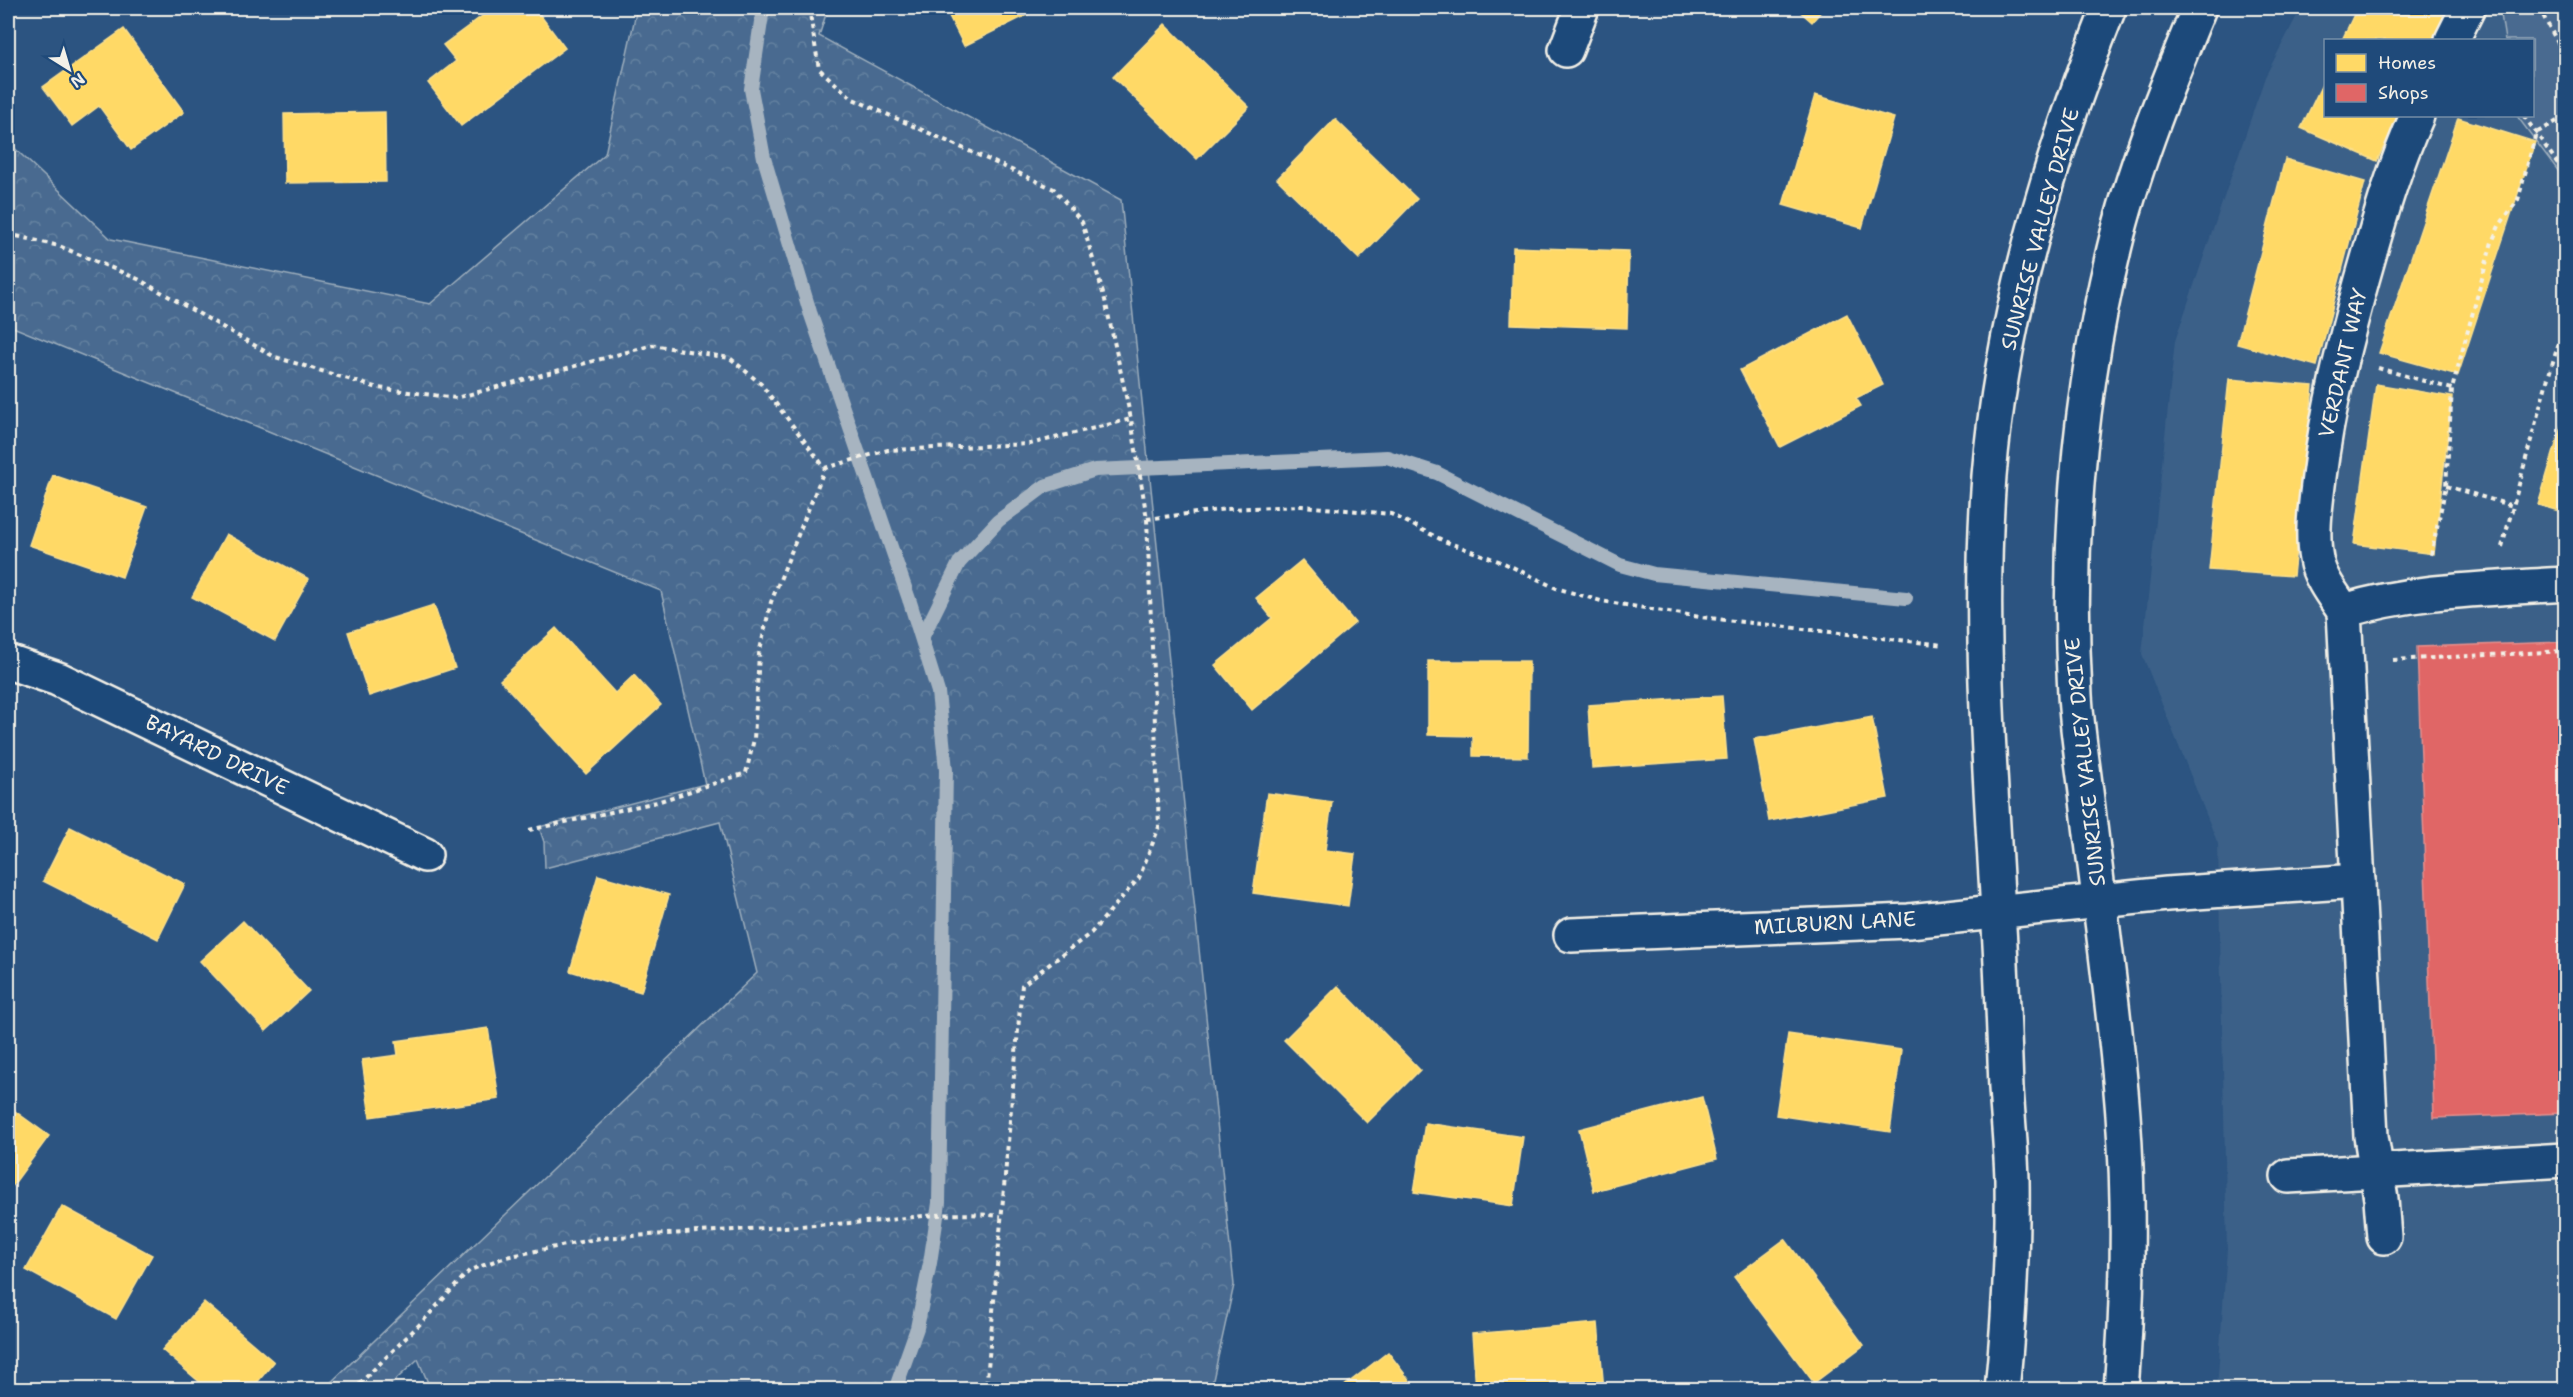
<svg xmlns="http://www.w3.org/2000/svg" width="2573" height="1397" viewBox="0 0 2573 1397" font-family="'Shantell Sans',sans-serif">
<style>
.built{fill:#3b6088}
.green{fill:#496b90;stroke:#9eaebc;stroke-width:1.5}
.forest{fill:url(#forest-crowns);stroke:#9eaebc;stroke-width:1.5}
.homes{fill:#ffd966;stroke:#fce08d;stroke-width:1.5}
.shops{fill:#e06666;stroke:#e6908d;stroke-width:1.5}
.lines{fill:none;stroke-linecap:round;stroke-linejoin:round}
.stream{stroke:#a7b4c0;stroke-width:14}
.minor-casing{stroke:#f4f1e8;stroke-width:38}
.major-casing{stroke:#f4f1e8;stroke-width:38}
.path{stroke:#f4f1e8;stroke-width:4;stroke-dasharray:4.5 4.5;stroke-linecap:butt}
.minor{stroke:#1f4a7a;stroke-width:33}
.major{stroke:#1f4a7a;stroke-width:33}
.labels{text-anchor:middle;dominant-baseline:central;stroke-width:6;stroke-linejoin:round;paint-order:stroke}
.street-label{font-size:21px;fill:#f4f1e8;stroke:#1f4a7a}
</style>
<defs>
<pattern id="forest-crowns" width="20" height="18" patternUnits="userSpaceOnUse" patternTransform="scale(1.5)"><rect width="20" height="18" fill="#496b90"/><path d="M2 6a3 3 0 1 1 6 0M12 15a3 3 0 1 1 6 0" fill="none" stroke="#6481a0"/></pattern>
</defs>
<rect width="100%" height="100%" fill="#2c5481"/>
<filter id="ink" filterUnits="userSpaceOnUse"><feTurbulence type="fractalNoise" baseFrequency=".0167" numOctaves="2"/><feDisplacementMap in="SourceGraphic" scale="12" xChannelSelector="R" yChannelSelector="G"/><feConvolveMatrix kernelMatrix="1 2 1 2 8 2 1 2 1" color-interpolation-filters="sRGB"/></filter>
<g filter="url(#ink)">
<path class="built" d="M2301 8H2500L2505 40H2326V116H2517L2565 180V1389H2217L2227 1250 2218 844 2142 654 2175 341 2265 77Z"/>
<path class="green" d="M2500 8H2565V180L2517 116H2532V40H2505Z"/>
<path class="forest" d="M637 8H828L819 36 1121 200 1234 1285 1211 1389 431 1390 418 1359 386 1389H324L757 973 720 822 545 868 544 842 539 827 705 784 661 591 8 325V142L111 239 430 304 605 154Z"/>
<g class="homes">
<path d="M493 8H535L565 48 461 126 428 83 456 61 443 45Z"/>
<path d="M945 8H1031L1033 12 964 46Z"/>
<path d="M1796 8H1824L1812 22Z"/>
<path d="M2357 8H2448L2432 40H2342Z"/>
<path d="M1165 24 1249 107 1197 159 1113 77Z"/>
<path d="M124 29 184 112 131 150 99 106 72 126 43 87Z"/>
<path d="M2326 76V116H2398L2377 161 2301 128Z"/>
<path d="M1815 95 1894 118 1862 228 1783 205Z"/>
<path d="M385 112 386 182 285 183 284 114Z"/>
<path d="M2458 118 2535 142 2458 375 2379 353Z"/>
<path d="M1335 119 1417 199 1359 259 1277 179Z"/>
<path d="M2285 159 2365 182 2317 366 2237 344Z"/>
<path d="M1513 247 1629 251 1627 328 1511 324Z"/>
<path d="M1847 314 1883 385 1856 398 1861 406 1780 447 1740 370Z"/>
<path d="M2229 379 2313 386 2293 576 2209 570Z"/>
<path d="M2376 384 2452 397 2434 554 2354 544Z"/>
<path d="M2566 410V513L2538 505Z"/>
<path d="M53 475 147 507 122 577 29 545Z"/>
<path d="M226 534 309 579 275 641 192 597Z"/>
<path d="M1302 560 1355 623 1252 710 1215 665 1272 618 1256 598Z"/>
<path d="M434 605 455 668 369 696 348 632Z"/>
<path d="M556 628 615 693 634 675 661 705 586 774 500 680Z"/>
<path d="M1428 661H1529L1528 757 1473 756V736L1428 735Z"/>
<path d="M1722 696 1727 759 1592 768 1588 705Z"/>
<path d="M1872 717 1888 798 1769 821 1754 739Z"/>
<path d="M1267 793 1332 802 1325 850 1355 854 1348 906 1253 893Z"/>
<path d="M8 804 12 806 8 819Z"/>
<path d="M70 827 185 884 158 939 43 881Z"/>
<path d="M598 875 669 895 641 992 570 971Z"/>
<path d="M243 921 309 991 266 1031 200 961Z"/>
<path d="M1338 986 1420 1070 1367 1123 1284 1040Z"/>
<path d="M488 1028 499 1099 370 1117 362 1060 398 1055 396 1041Z"/>
<path d="M1788 1034 1901 1050 1890 1132 1776 1115Z"/>
<path d="M1702 1097 1717 1159 1594 1191 1579 1129Z"/>
<path d="M8 1106 49 1136 8 1192Z"/>
<path d="M1425 1123 1523 1137 1513 1206 1414 1192Z"/>
<path d="M62 1206 152 1255 116 1319 26 1270Z"/>
<path d="M1785 1239 1864 1345 1814 1383 1734 1277Z"/>
<path d="M204 1302 274 1362 251 1390H209L162 1350Z"/>
<path d="M1598 1323 1604 1390H1476L1472 1334Z"/>
<path d="M1388 1352 1417 1390H1339Z"/>
</g>
<path class="shops" d="M2566 642V1113L2434 1118 2417 647Z"/>
<g class="lines">
<g class="stream">
<path d="M763 8 751 89 764 158 810 312 910 602 938 692 946 770 939 1203 930 1263 917 1328 895 1390"/>
<path d="M922 638 959 563 998 521 1045 486 1095 470 1387 457 1437 473 1620 565 1654 574 1906 598"/>
</g>
<defs>
<g id="minor">
<path d="M2452 40 2468 8"/>
<path d="M1566 50 1582 8"/>
<path d="M2344 611 2371 1136 2381 1199 2384 1237"/>
<path d="M2344 611C2333 595 2319 577 2316 559 2311 533 2316 503 2319 477 2327 410 2344 345 2362 280 2378 224 2393 169 2417 116"/>
<path d="M2344 611C2415 589 2491 589 2566 584"/>
<path d="M8 662 58 679 425 855"/>
<path d="M1571 935 1909 921 2167 894 2358 881"/>
<path d="M2288 1176 2566 1160"/>
</g>
<g id="major">
<path d="M2002 1390C2009 1319 2013 1249 2012 1179 2011 1148 2008 1118 2006 1088 2004 1029 2002 970 1998 912 1990 767 1978 621 1989 476 2002 316 2050 156 2109 8"/>
<path d="M2121 1390C2128 1298 2130 1206 2123 1115 2115 1010 2099 904 2087 800 2083 765 2077 730 2075 695 2066 539 2080 384 2118 233 2138 156 2169 81 2199 8"/>
</g>
</defs>
<use href="#minor" class="minor-casing"/>
<use href="#major" class="major-casing"/>
<g class="path">
<path d="M809 8 819 69 853 99 1054 189 1082 222 1105 300 1131 419"/>
<path d="M2539 8 2566 58"/>
<path d="M2524 116 2566 175"/>
<path d="M8 234 59 246 138 279 275 357 378 388 456 398 653 345 730 358 761 384 825 468 888 450 1030 444 1131 419 1147 519 1159 827 1139 878 1091 933 1022 985 986 1390"/>
<path d="M2378 368 2452 389"/>
<path d="M2446 486 2513 506"/>
<path d="M1147 519 1227 509 1302 506 1391 514 1444 541 1504 563 1556 588 1601 601 1700 617 1943 645"/>
<path d="M2502 547 2547 381 2566 320"/>
<path d="M2431 555 2446 486 2452 389 2492 242 2499 226 2518 200 2536 133 2566 116"/>
<path d="M2393 660 2566 651"/>
<path d="M529 830 657 802 746 773 754 739 759 654 771 602 825 468"/>
<path d="M353 1390 422 1322 470 1270 506 1257 600 1238 883 1221C922 1215 962 1212 1001 1216"/>
</g>
<use href="#minor" class="minor"/>
<use href="#major" class="major"/>
</g>
</g>
<g class="labels">
<g class="street-label">
<text transform="translate(2040 229) rotate(-75)">SUNRISE VALLEY DRIVE</text>
<text transform="translate(2343 363) rotate(-77)">VERDANT WAY</text>
<text transform="translate(217 755) rotate(26)">BAYARD DRIVE</text>
<text transform="translate(2085 762) rotate(-96)">SUNRISE VALLEY DRIVE</text>
<text transform="translate(1835 923) rotate(-3)">MILBURN LANE</text>
</g>
</g>
<rect width="2573" height="1397" fill="none" stroke="#1f4a7a" stroke-width="30"/>
<rect x="15" y="15" width="2543" height="1367" fill="none" stroke="#f4f1e8" stroke-width="2" filter="url(#ink)"/>
<rect x="2324" y="39" width="210" height="78" fill="#1f4a7a" stroke="#748da6" stroke-width="1.5"/>
<rect x="2336" y="54" width="30" height="18" fill="#ffd966" stroke="#748da6" stroke-width="1.5"/>
<text x="2378" y="69" font-size="18" fill="#f4f1e8">Homes</text>
<rect x="2336" y="84" width="30" height="18" fill="#e06666" stroke="#748da6" stroke-width="1.5"/>
<text x="2378" y="99" font-size="18" fill="#f4f1e8">Shops</text>
<g transform="translate(69 69) rotate(143)" stroke="#1f4a7a" stroke-width="4.5" paint-order="stroke">
<path d="M0-4.5L10 22L0 15L-10 22Z" fill="#f4f1e8"/>
<text y="-9" font-size="16" font-weight="bold" text-anchor="middle" fill="#f4f1e8">N</text>
</g>
</svg>
